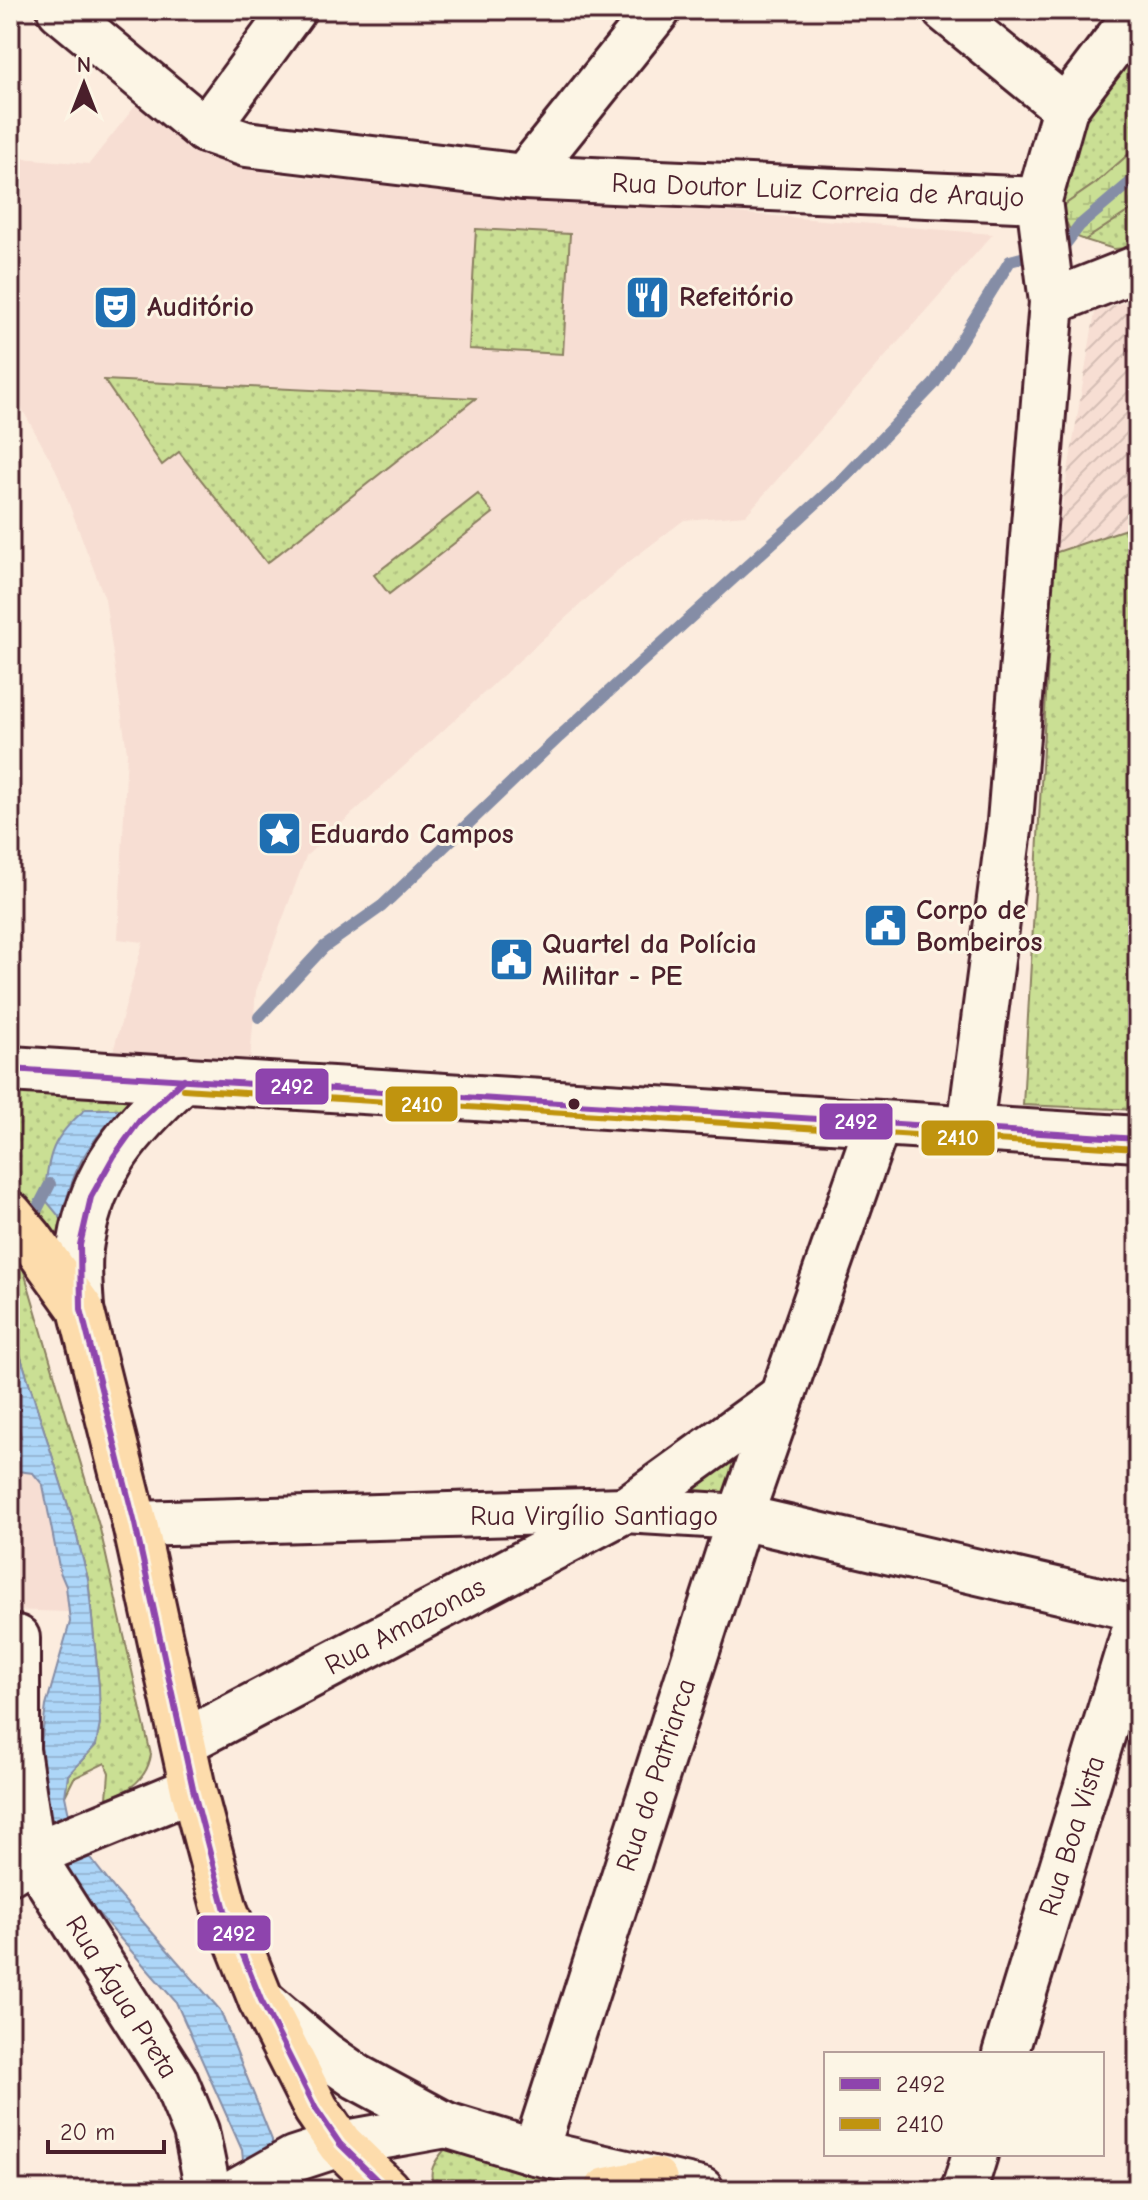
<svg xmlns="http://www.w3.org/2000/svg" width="1148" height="2200" viewBox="0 0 1148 2200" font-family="'Comic Neue',sans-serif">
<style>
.built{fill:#f7ded3}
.industrial{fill:url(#industrial-furrows)}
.grass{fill:url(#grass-dots);stroke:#8a7f60;stroke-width:2}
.wetland{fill:url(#wetland-marsh);stroke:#8a7f60;stroke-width:2}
.water{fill:url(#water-rules);stroke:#858da6;stroke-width:2}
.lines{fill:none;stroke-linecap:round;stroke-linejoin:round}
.stream{stroke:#858da6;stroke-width:12}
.minor-casing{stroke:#4a1f2b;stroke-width:50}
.major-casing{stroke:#4a1f2b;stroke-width:50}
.minor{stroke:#fcf5e5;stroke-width:44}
.major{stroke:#fddcac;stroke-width:44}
.bus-1-casing{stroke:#fcf5e5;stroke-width:12}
.bus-2-casing{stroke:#fcf5e5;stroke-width:12}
.bus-1{stroke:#8e44ad;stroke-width:6}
.bus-2{stroke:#c0940f;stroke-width:6}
.bus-dot{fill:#4a1f2b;stroke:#fcf5e5;stroke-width:3}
.labels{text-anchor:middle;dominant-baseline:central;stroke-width:6;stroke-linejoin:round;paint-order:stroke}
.street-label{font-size:28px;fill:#4a1f2b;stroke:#fcf5e5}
.poi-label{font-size:28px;font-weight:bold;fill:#4a1f2b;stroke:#fcf5e5;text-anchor:start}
.line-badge{stroke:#fcf5e5;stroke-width:3}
.badge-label{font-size:22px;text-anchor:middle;font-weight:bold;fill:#fff}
</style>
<defs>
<pattern id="industrial-furrows" width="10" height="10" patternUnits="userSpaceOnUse" patternTransform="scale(2)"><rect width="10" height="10" fill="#f7ded3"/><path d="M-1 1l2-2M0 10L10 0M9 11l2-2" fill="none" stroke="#d5beb5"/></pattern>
<pattern id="grass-dots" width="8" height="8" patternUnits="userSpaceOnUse" patternTransform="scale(2)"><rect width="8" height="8" fill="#cadf94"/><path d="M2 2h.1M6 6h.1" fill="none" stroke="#afbf80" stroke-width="1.8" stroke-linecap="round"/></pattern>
<pattern id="wetland-marsh" width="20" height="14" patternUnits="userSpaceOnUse" patternTransform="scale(2)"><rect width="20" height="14" fill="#cadf94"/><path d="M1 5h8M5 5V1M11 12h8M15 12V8" fill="none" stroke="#afbf80"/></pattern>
<pattern id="water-rules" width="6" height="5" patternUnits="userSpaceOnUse" patternTransform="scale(2)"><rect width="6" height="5" fill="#add6f8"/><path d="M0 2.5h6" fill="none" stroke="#96b7d5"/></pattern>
</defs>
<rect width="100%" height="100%" fill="#fcecde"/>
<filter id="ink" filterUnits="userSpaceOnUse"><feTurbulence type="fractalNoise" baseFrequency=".0125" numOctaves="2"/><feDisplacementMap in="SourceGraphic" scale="16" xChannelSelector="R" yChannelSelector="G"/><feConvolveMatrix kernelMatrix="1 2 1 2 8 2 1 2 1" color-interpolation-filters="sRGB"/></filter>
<g filter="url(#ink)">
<g class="built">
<path d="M136 105 191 149 276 175 993 234 746 515 684 520 618 570 306 856 256 991 250 1060 113 1052 143 942 118 939 127 752 105 599 56 470 10 387V157L89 164Z"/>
<path d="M10 1470 33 1473 43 1485 60 1572 66 1586 68 1612 10 1610Z"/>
</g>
<path class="industrial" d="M1138 298V525L1054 553 1095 312Z"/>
<g class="grass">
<path d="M1138 39V146L1096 183 1060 208 1067 159 1084 105Z"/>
<path d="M1138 205V247L1114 249 1085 240Z"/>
<path d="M476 229 570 234 563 354 469 349Z"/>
<path d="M104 380 476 398 267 563 179 452 162 465Z"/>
<path d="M478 494 493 513 389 594 374 575Z"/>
<path d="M1138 525V1110L1023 1105 1054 553Z"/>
<path d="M10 1092 143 1099 68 1245 10 1189Z"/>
<path d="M18 1251 100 1529 151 1755C147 1779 130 1791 107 1798L109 1773 105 1763 74 1778 65 1796 68 1775 96 1745 99 1687 88 1579 72 1518 10 1323V1266Z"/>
<path d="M747 1447 731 1497 705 1494 685 1488Z"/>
<path d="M446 2148 567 2174 571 2190H436C426 2172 434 2162 446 2148Z"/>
</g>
<path class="wetland" d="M1138 146V205L1085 240 1072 235 1060 208 1096 183Z"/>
<g class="water">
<path d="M86 1109H122C87 1144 71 1171 62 1220L44 1198C49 1153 51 1138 86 1109Z"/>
<path d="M10 1323 72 1518 88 1579 99 1687 100 1724 96 1745 68 1775 65 1796 70 1820 81 1846 116 1891 220 2010 272 2140 271 2190H246L242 2150 176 2002 75 1887 48 1832 41 1744 46 1706 70 1622 66 1586 60 1572 43 1485 33 1473 10 1470V1433L21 1437 10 1396Z"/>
</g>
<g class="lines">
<g class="stream">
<path d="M259 1017 324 947 382 906 559 737 846 476 934 384 1010 261 1063 247 1079 226 1138 176"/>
<path d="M29 1225 50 1184"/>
</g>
<defs>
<g id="minor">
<path d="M60 10 205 130 246 144 524 177 1039 200"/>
<path d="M945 10 1065 108"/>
<path d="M205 130 293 10"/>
<path d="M524 177 658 10"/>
<path d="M1052 302 1138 268"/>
<path d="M10 1069 1138 1139"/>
<path d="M970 1128 1010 822 1052 302 1039 200 1065 108 1138 12"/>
<path d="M81 1309C80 1288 77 1263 81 1242 93 1169 132 1127 184 1079"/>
<path d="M135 1524 625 1510 740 1517 1138 1609"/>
<path d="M17 1638V1750L33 1857 175 2080 196 2131 208 2190"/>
<path d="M184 1742 625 1510 780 1398"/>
<path d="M10 1872 46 1849 193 1789"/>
<path d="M261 2000 324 2054 357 2077 446 2125 535 2152 701 2190"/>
<path d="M1005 2054 1138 1619"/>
<path d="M535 2152 740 1517 878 1123"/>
<path d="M239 2190 294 2159 340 2144 446 2125"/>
<path d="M964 2190 975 2154"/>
</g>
<g id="major">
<path d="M10 1214 30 1238 81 1309 135 1524 193 1789 225 1910 261 2000 316 2109 340 2144 387 2190"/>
<path d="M607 2190 655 2180"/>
</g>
</defs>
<use href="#minor" class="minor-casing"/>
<use href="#major" class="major-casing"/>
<use href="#minor" class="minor"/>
<use href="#major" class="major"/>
<defs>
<g id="bus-1">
<path d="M10 1069 1138 1139"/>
<path d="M184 1079 140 1120 114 1156 91 1197 80 1245 81 1309 135 1524 193 1789 225 1910 261 2000 316 2109 340 2144 387 2190"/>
</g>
<path id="bus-2" d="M183 1089 1137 1149"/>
</defs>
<use href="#bus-1" class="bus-1-casing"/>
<use href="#bus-2" class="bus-2-casing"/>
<use href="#bus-1" class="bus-1"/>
<use href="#bus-2" class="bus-2"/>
</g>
</g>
<defs>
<symbol id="restaurant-square" viewBox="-11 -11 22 22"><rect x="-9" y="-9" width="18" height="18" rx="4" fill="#1f6fb2" stroke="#fcf5e5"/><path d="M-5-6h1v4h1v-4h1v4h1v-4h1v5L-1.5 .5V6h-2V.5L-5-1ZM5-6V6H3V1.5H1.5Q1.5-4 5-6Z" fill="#fff"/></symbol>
<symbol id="theatre-square" viewBox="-11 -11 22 22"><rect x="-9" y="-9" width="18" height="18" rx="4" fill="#1f6fb2" stroke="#fcf5e5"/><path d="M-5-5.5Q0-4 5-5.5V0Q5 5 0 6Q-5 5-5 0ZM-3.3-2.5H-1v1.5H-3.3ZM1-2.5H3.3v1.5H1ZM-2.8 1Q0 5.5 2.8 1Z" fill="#fff"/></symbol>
<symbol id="sight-square" viewBox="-11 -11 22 22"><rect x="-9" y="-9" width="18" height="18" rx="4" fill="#1f6fb2" stroke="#fcf5e5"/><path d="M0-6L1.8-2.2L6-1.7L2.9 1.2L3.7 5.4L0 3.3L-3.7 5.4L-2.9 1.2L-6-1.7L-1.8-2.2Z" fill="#fff"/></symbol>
<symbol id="civic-square" viewBox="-11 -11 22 22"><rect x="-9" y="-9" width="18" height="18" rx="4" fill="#1f6fb2" stroke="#fcf5e5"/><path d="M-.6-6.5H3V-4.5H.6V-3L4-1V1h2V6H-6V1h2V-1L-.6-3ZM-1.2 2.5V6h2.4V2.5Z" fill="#fff"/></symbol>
</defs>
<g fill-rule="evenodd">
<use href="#restaurant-square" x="622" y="272" width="51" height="51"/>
<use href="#theatre-square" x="90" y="282" width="51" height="51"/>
<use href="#sight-square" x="254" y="808" width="51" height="51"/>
<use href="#civic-square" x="860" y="900" width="51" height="51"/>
<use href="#civic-square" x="486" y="934" width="51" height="51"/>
</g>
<circle class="bus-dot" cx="574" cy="1104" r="7"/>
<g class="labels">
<g class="street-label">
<text transform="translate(818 190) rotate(2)">Rua Doutor Luiz Correia de Araujo</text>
<text x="594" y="1516">Rua Virgílio Santiago</text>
<text transform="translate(405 1626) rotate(-28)">Rua Amazonas</text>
<text transform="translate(656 1775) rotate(-72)">Rua do Patriarca</text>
<text transform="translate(1072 1836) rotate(-73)">Rua Boa Vista</text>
<text transform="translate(122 1997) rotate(58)">Rua Água Preta</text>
</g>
<g class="poi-label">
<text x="679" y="297">Refeitório</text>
<text x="147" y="307">Auditório</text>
<text x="310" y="834">Eduardo Campos</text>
<text x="916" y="910">Corpo de<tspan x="916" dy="32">Bombeiros</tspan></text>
<text x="542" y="944">Quartel da Polícia<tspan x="542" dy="32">Militar - PE</tspan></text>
</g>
</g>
<g class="line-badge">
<rect x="254" y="1067" width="76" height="39" rx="8" fill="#8e44ad"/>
<rect x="384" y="1085" width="75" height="38" rx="8" fill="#c0940f"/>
<rect x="818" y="1102" width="76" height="39" rx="8" fill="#8e44ad"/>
<rect x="920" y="1119" width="76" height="38" rx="8" fill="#c0940f"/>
<rect x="196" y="1914" width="76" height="38" rx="8" fill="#8e44ad"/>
</g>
<g class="badge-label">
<text x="292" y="1094">2492</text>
<text x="422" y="1112">2410</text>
<text x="856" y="1129">2492</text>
<text x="958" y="1145">2410</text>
<text x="234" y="1941">2492</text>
</g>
<rect width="1148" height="2200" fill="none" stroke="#fcf5e5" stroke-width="40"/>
<rect x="20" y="20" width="1108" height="2160" fill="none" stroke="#4a1f2b" stroke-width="3" filter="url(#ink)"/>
<rect x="824" y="2052" width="280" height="104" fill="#fcf5e5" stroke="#b59f9b" stroke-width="2"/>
<rect x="840" y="2078" width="40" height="12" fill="#8e44ad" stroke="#b59f9b" stroke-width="2"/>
<text x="896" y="2092" font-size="24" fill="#4a1f2b">2492</text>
<rect x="840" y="2118" width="40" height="12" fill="#c0940f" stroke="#b59f9b" stroke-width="2"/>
<text x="896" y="2132" font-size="24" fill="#4a1f2b">2410</text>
<g transform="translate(84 84)" stroke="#fcf5e5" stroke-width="6" paint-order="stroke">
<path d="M0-6L14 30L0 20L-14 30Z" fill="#4a1f2b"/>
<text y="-12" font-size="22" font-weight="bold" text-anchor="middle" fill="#4a1f2b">N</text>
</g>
<path d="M48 2140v12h116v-12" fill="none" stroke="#4a1f2b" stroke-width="4"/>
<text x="60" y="2140" font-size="24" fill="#4a1f2b" stroke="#fcf5e5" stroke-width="6" paint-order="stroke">20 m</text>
</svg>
